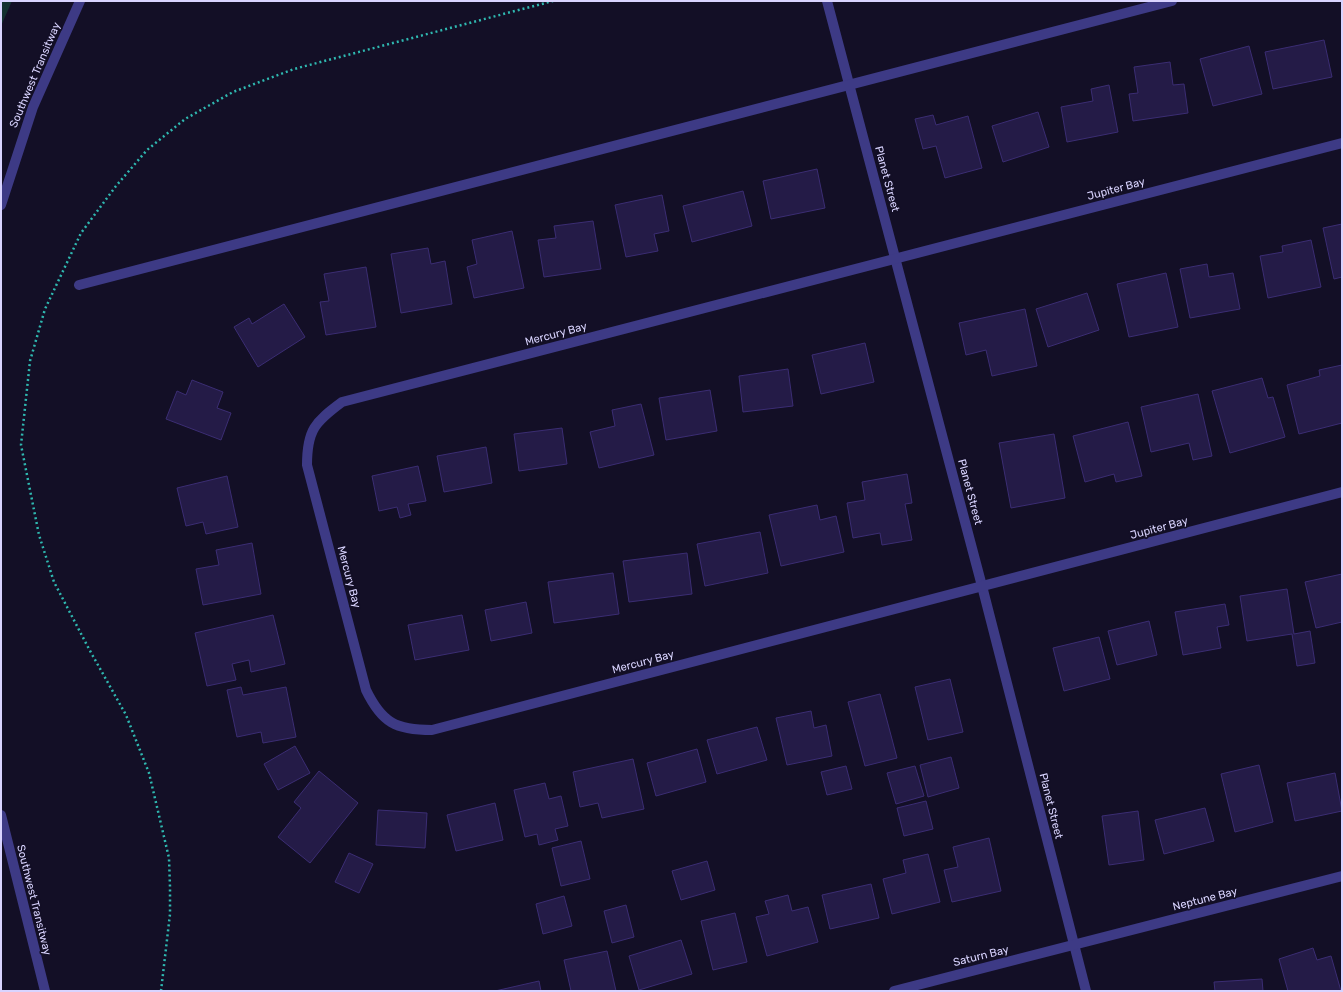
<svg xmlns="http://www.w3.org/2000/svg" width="1343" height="992" viewBox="0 0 1343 992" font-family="Rubik,sans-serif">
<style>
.park{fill:#12302f}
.building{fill:#241b47;stroke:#3b2d73}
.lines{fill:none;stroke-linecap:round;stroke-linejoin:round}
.path{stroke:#2fb8b0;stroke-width:2.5;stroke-dasharray:2 3;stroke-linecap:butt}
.minor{stroke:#3d3a85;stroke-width:10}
.labels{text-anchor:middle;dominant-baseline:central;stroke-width:3.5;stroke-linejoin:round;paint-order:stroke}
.street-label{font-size:11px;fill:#d9d4ff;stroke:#130f26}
</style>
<rect width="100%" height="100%" fill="#130f26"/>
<path class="park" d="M1 1H12L1 26Z"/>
<g class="building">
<path d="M1324 40 1332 77 1273 89 1265 52Z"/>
<path d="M1249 46 1262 94 1213 106 1200 59Z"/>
<path d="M1170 62 1173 85 1184 84 1188 113 1133 121 1129 94 1138 93 1134 67Z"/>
<path d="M1109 85 1118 132 1067 142 1061 107 1093 101 1091 89Z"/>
<path d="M1038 112 1049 147 1003 162 992 126Z"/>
<path d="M933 115 936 125 968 116 982 168 945 178 936 146 923 149 915 119Z"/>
<path d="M817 169 825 208 771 219 763 181Z"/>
<path d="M743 191 752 226 692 242 683 206Z"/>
<path d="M662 195 669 231 654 234 658 251 626 257 615 205Z"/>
<path d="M593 221 601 269 544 277 538 240 556 238 554 226Z"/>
<path d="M1342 224V277L1334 279 1323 228Z"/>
<path d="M512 231 524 288 474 298 467 267 477 264 472 240Z"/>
<path d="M1311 240 1321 287 1268 298 1260 256 1283 252 1282 246Z"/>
<path d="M428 248 431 264 445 261 452 304 401 313 391 254Z"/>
<path d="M1207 264 1209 277 1233 273 1240 309 1190 318 1180 269Z"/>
<path d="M366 267 376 327 326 335 320 302 329 301 324 274Z"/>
<path d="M1166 273 1178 327 1129 337 1117 284Z"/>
<path d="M1087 293 1099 330 1048 347 1036 309Z"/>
<path d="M284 304 305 337 258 367 234 327 249 318 252 324Z"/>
<path d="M1025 309 1037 366 992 376 986 350 966 355 959 323Z"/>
<path d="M865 343 874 382 821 394 812 355Z"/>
<path d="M1342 365V423L1299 434 1287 385 1320 376 1319 370Z"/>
<path d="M788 369 793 406 743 412 739 376Z"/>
<path d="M1262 378 1268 398 1273 397 1285 437 1230 453 1212 391Z"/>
<path d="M192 380 223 392 217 408 231 413 221 440 166 419 177 391 186 395Z"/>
<path d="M710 390 717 431 666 440 659 398Z"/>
<path d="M1198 394 1212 456 1193 460 1189 443 1151 452 1141 407Z"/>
<path d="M641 404 654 455 599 468 590 432 615 426 612 410Z"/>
<path d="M1128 422 1142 476 1116 482 1114 474 1085 482 1073 436Z"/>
<path d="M562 428 567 464 519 471 514 434Z"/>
<path d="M1054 434 1065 498 1011 508 999 443Z"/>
<path d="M486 447 492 483 444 492 437 456Z"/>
<path d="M418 466 426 501 408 504 411 515 400 518 397 507 379 511 372 476Z"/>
<path d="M907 474 912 503 905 504 912 540 882 545 880 533 853 538 847 503 865 500 862 482Z"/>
<path d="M227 476 238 527 206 534 203 522 186 526 177 488Z"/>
<path d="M817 505 820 520 836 516 844 552 781 566 769 515Z"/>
<path d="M760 532 768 573 705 586 697 544Z"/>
<path d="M252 543 261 594 203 605 196 569 219 565 216 550Z"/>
<path d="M687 553 692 594 629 602 623 561Z"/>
<path d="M613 573 619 614 554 623 548 582Z"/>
<path d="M1342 574V622L1316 628 1305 582Z"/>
<path d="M1287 589 1294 634 1310 631 1315 663 1297 666 1292 634 1247 641 1240 596Z"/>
<path d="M526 602 532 633 491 641 485 610Z"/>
<path d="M1225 604 1229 625 1217 627 1221 648 1183 655 1175 612Z"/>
<path d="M273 615 285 664 251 672 249 660 232 664 236 680 207 686 195 633Z"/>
<path d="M462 615 469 650 415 660 408 625Z"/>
<path d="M1149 621 1157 655 1117 665 1108 631Z"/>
<path d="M1099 637 1110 679 1064 691 1053 648Z"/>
<path d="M950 679 963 732 928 740 915 687Z"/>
<path d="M241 687 243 695 286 687 296 737 263 743 261 732 237 737 227 690Z"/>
<path d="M880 694 897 758 865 766 848 702Z"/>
<path d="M811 711 814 728 826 725 832 756 787 765 776 718Z"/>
<path d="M757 727 767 760 717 774 707 740Z"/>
<path d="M295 746 310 773 278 790 264 764Z"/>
<path d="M697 749 706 782 656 796 647 763Z"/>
<path d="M951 757 959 788 928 797 920 765Z"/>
<path d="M633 759 644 809 602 818 598 803 580 807 573 772Z"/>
<path d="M1259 765 1273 822 1235 832 1221 774Z"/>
<path d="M846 766 852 789 827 795 821 772Z"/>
<path d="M915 766 924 796 896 804 887 773Z"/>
<path d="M319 771 358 803 310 863 278 837 301 808 294 802Z"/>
<path d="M1335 773 1342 811 1295 821 1287 783Z"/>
<path d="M545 783 549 799 561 796 568 826 555 829 558 840 539 845 537 834 525 837 514 790Z"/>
<path d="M926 801 933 829 904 836 897 808Z"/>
<path d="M495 803 503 840 456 851 447 815Z"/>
<path d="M1205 808 1214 841 1164 854 1155 820Z"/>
<path d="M378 810 427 813 425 848 376 845Z"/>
<path d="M1138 811 1144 860 1109 865 1102 816Z"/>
<path d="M989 838 1001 891 952 902 944 870 958 867 953 847Z"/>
<path d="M581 841 590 879 561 886 552 848Z"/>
<path d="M349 853 373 864 359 893 335 882Z"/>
<path d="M928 854 940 902 892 914 883 879 906 873 903 860Z"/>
<path d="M707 861 715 890 681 900 672 871Z"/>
<path d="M871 884 879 918 830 929 822 895Z"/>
<path d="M788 895 792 911 808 907 818 942 767 956 756 917 769 914 765 901Z"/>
<path d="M564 896 572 926 543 934 536 904Z"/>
<path d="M626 905 634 937 612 943 604 911Z"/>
<path d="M735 913 747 962 713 970 701 921Z"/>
<path d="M681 940 692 974 639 990 629 956Z"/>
<path d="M1313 948 1317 960 1331 956 1341 991H1288L1279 959Z"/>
<path d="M607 951 616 991H571L564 960Z"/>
<path d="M1262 979 1263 991H1215L1214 982Z"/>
<path d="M539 981 541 991H495Z"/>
</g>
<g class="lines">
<path class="path" d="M161 991 170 914V887L169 858 149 773 126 715 89 649 54 582 39 535 21 445 30 361 45 309 81 233 116 186 147 150 185 119 233 92 294 69 553 1"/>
<g class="minor">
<path d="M827 1 982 586 1086 991"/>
<path d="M1342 143 342 402C315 422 307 430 307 465L366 690C382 723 396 730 432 730L1342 492"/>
<path d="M1 205 33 107 80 1"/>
<path d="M79 285 1172 1"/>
<path d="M1 815 45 991"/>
<path d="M894 991 1342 876"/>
</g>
</g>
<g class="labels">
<g class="street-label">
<text transform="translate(35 75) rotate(-67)">Southwest Transitway</text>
<text transform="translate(887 179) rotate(75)">Planet Street</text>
<text transform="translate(1116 189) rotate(-15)">Jupiter Bay</text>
<text transform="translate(556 334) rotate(-15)">Mercury Bay</text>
<text transform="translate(970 492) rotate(75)">Planet Street</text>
<text transform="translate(1159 528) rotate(-15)">Jupiter Bay</text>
<text transform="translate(349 577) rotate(75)">Mercury Bay</text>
<text transform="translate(643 662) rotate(-15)">Mercury Bay</text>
<text transform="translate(1051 806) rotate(76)">Planet Street</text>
<text transform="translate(1205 899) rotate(-14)">Neptune Bay</text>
<text transform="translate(34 900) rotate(76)">Southwest Transitway</text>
<text transform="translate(981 956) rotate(-14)">Saturn Bay</text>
</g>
</g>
<rect width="1343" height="992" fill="none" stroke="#d9d4ff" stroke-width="4"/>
</svg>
